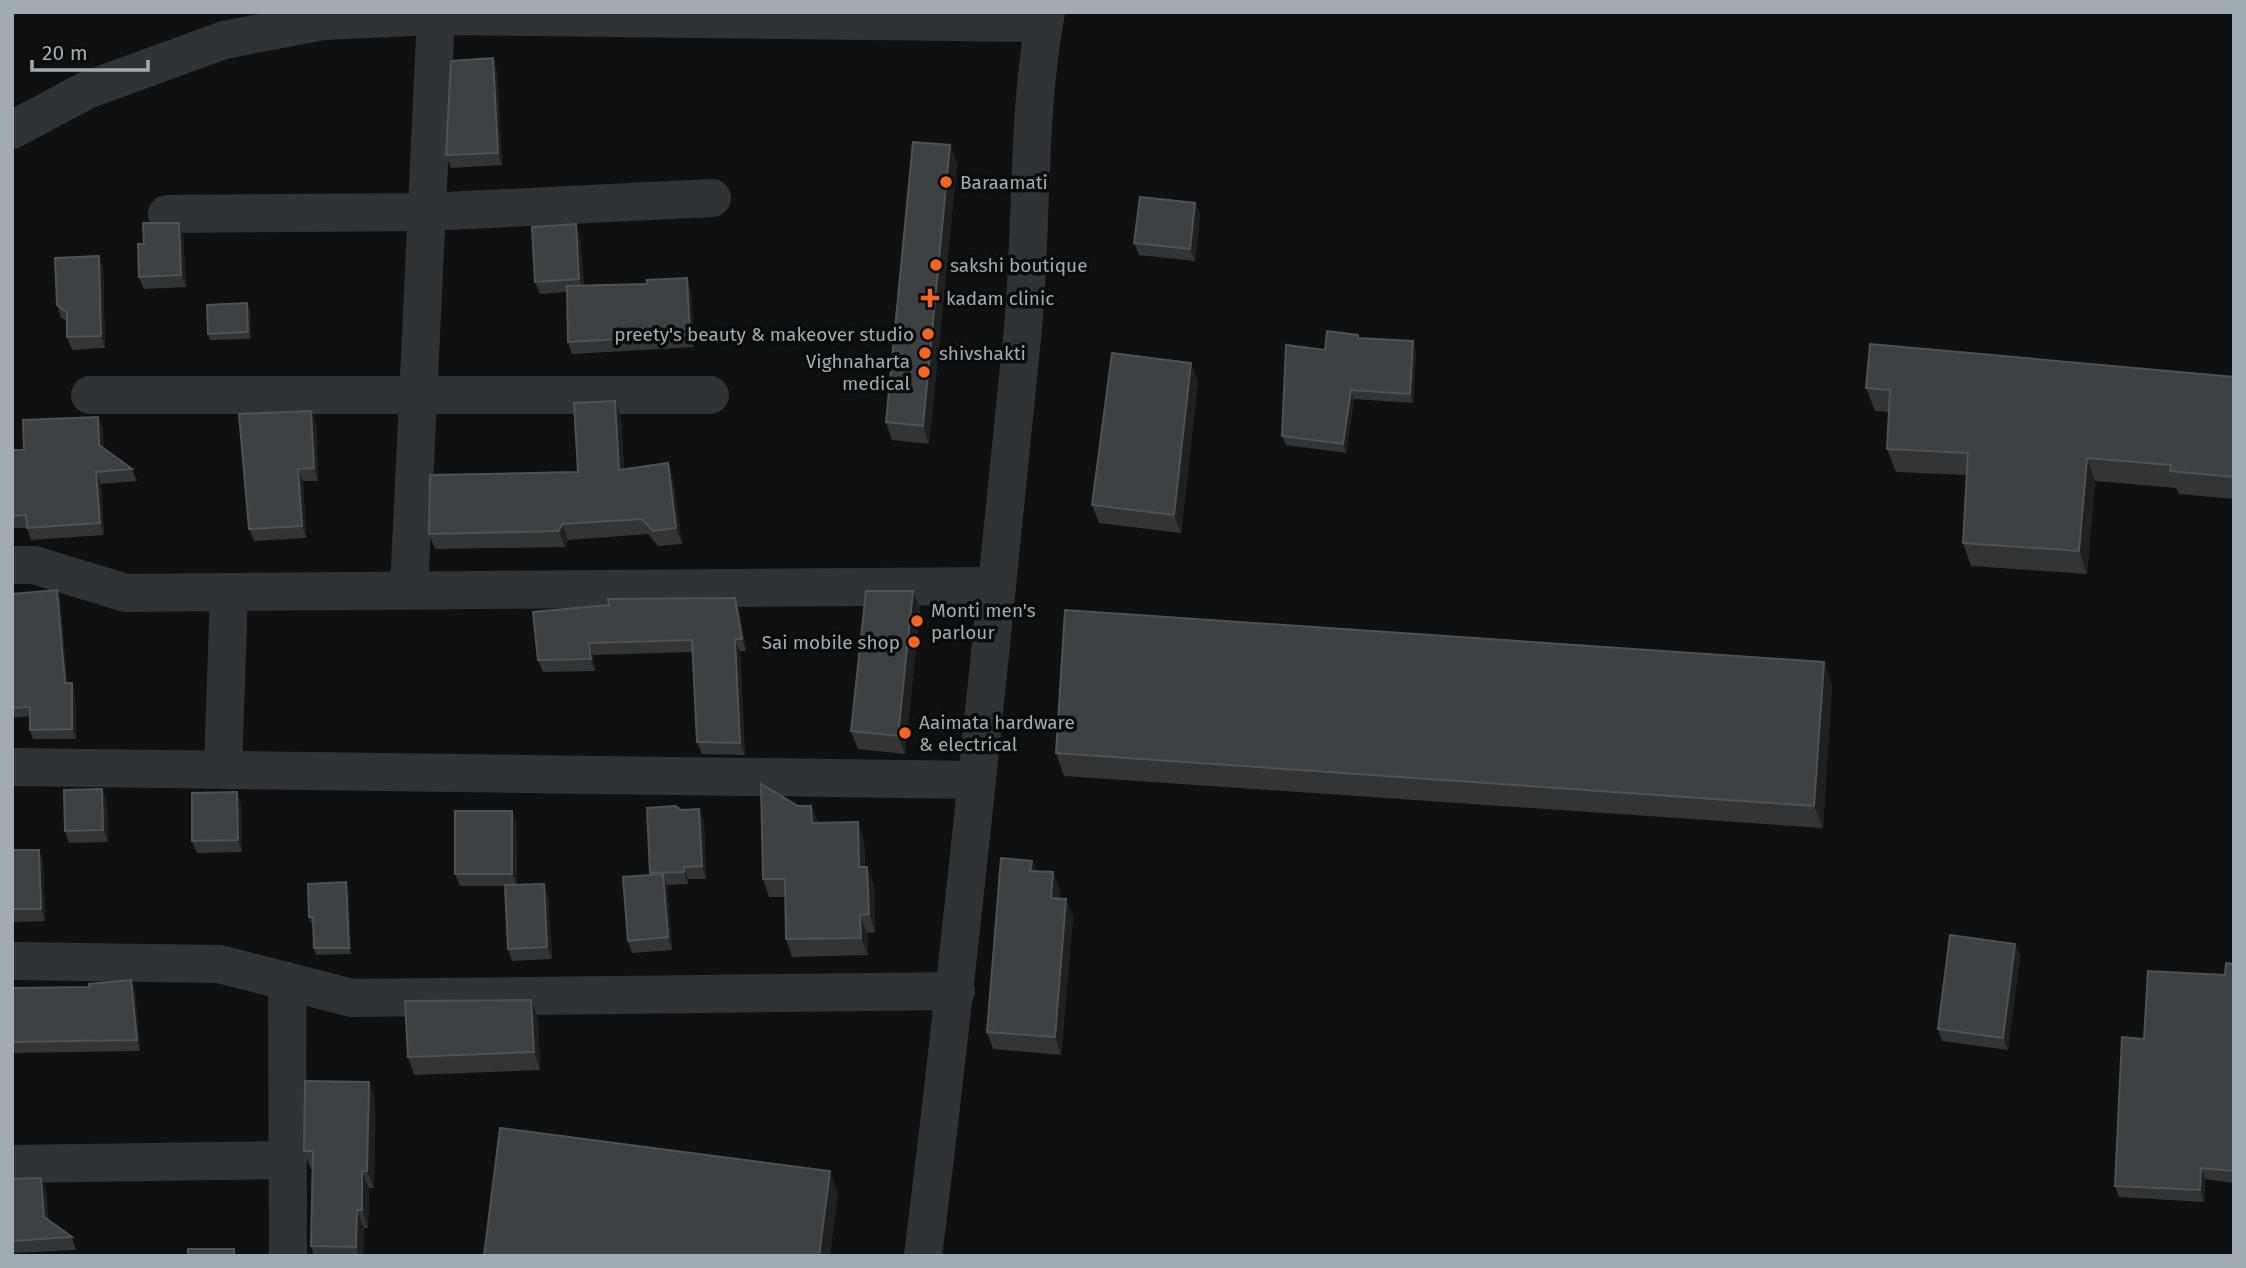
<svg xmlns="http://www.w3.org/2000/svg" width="2246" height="1268" viewBox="0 0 2246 1268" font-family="'Fira Sans',sans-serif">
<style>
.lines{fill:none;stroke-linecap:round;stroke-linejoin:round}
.minor{stroke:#303336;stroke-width:38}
.wall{fill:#323436}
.shaded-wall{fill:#1f2022}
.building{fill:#3e4144;stroke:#4d5255;stroke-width:2}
.poi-dot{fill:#f66422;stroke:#0a0b0b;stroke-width:2.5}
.labels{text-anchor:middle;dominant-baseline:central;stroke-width:7;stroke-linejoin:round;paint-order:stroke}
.poi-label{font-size:19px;fill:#a0acb2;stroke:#0a0b0b;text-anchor:start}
</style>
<rect width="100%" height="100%" fill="#0f1011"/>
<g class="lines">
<g class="minor">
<path d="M12 130 87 90 224 40 323 21 436 16 1044 23"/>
<path d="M167 214 425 212 712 198"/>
<path d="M90 395H710"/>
<path d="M12 565H34L126 593 229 592"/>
<path d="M409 590 436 16"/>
<path d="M12 767 977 780"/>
<path d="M223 769 229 592 997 586"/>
<path d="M12 961 219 964 352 998 956 991"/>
<path d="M287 981 288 1256"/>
<path d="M12 1164 288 1160"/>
<path d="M923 1256C961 950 991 644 1022 338 1033 229 1026 120 1046 12"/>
</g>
</g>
<g class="wall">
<path d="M497 71 502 165 451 168 446 155Z"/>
<path d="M950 145 957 163 929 444 892 440 886 422Z"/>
<path d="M1195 203 1200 215 1195 261 1139 255 1134 243Z"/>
<path d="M576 224 580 237 584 286 647 284 687 278 691 291 694 347 572 354 568 342 567 292 540 294 535 282Z"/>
<path d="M183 236 186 287 144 289 139 277 144 244Z"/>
<path d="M103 268 105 348 72 350 67 337V321L61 318 57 305Z"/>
<path d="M250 309 251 339 210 340 208 334Z"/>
<path d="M1358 335 1359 338 1416 351 1413 403 1354 399 1346 453 1286 445 1282 436 1325 350Z"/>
<path d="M2234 377V499L2179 494 2176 488 2095 481 2087 574 1971 566 1963 543 1967 475 1896 472 1887 449 1889 412 1875 411 1866 388Z"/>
<path d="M1198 381 1181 533 1099 523 1092 505Z"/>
<path d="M98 417 103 429V448L132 469 137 481 101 484 104 535 31 540 27 528H12V450H24Z"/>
<path d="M621 417 624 469 668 463 673 479 682 544 658 546 648 534 568 540 565 547 435 549 429 534 578 472Z"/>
<path d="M316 423 318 481H303L306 538 254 541 249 529Z"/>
<path d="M57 590 60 600 67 683 75 692 76 739H33L30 730V716L12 718V594Z"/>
<path d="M913 591 920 608 905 754 858 749 851 731Z"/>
<path d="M735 598 739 610 746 651H740L745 755 702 754 697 742 693 652 593 655 595 671 543 672 538 660 533 612Z"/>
<path d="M1832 685 1823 828 1064 776 1056 753Z"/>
<path d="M102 789 107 801 108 842 69 843 65 831Z"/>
<path d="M241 804 242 852 197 853 192 841Z"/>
<path d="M798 806H811L818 823 864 840 865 867 874 885 875 932 867 933 868 955 792 957 786 939 785 897H769L763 879Z"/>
<path d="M699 809 704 822 706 879H688V884L667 885 672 950 632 953 628 941 650 875V873L681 810Z"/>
<path d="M512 811 516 823 517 885 544 884 548 896 552 959 512 961 508 949 505 886H460L455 874Z"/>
<path d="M12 850 43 862 45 921 12 922Z"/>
<path d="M1032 861 1036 871 1060 890 1059 898 1066 899 1073 917 1061 1055 993 1049 987 1032Z"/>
<path d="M346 882 348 888 351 954 316 955 314 948 313 923H311L309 917Z"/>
<path d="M2015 944 2020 956 2008 1050 1942 1041 1938 1029Z"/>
<path d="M2234 964V1183L2205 1179 2204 1202 2119 1197 2115 1186 2144 1039 2225 975Z"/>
<path d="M131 980 135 991 140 1051 12 1053V988L89 987Z"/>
<path d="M538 1018 540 1070 414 1075 408 1057Z"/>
<path d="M369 1082 375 1100 374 1188H369L368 1228H364L363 1256H314L311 1246 312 1169H311L304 1151Z"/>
<path d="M12 1179 46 1190 48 1220 72 1237 76 1250 12 1253Z"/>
</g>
<g class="shaded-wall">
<path d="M493 58 497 71 502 165 498 153Z"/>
<path d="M950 145 957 163 929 444 923 426Z"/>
<path d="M1195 203 1200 215 1195 261 1190 249Z"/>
<path d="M179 223 183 236 186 287 181 275Z"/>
<path d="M576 224 580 237 584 291 579 279Z"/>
<path d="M99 256 103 268 105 348 101 336Z"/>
<path d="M687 278 691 291 694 347 690 335Z"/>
<path d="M247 303 250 309 251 339 248 332Z"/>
<path d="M1413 341 1416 351 1413 403 1410 394Z"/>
<path d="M1191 363 1198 381 1181 533 1174 515Z"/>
<path d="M1351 390 1354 399 1346 453 1343 444Z"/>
<path d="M615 401 621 417 625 485 619 470Z"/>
<path d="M311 411 316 423 318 481 314 468Z"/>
<path d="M98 417 103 429 104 457 99 445Z"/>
<path d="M2087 458 2095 481 2087 574 2079 551Z"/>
<path d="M668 463 673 479 682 544 676 528Z"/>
<path d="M298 469 303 481 306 538 302 526Z"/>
<path d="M96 472 101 484 104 535 100 523Z"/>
<path d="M562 524 568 540 565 547 559 531Z"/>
<path d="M57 590 60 600 68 692 65 683Z"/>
<path d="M913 591 920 608 905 754 898 736Z"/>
<path d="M735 598 739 610 746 651 742 639Z"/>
<path d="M735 639 740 651 745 755 740 743Z"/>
<path d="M589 643 593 655 595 671 591 659Z"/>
<path d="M1824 662 1832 685 1823 828 1814 806Z"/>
<path d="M72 683 75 692 76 739 72 729Z"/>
<path d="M102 789 107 801 108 842 103 830Z"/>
<path d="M237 792 241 804 242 852 238 840Z"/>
<path d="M811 806 818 824 812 823Z"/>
<path d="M699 809 704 822 706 879 702 866Z"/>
<path d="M512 811 516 823 517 886 512 874Z"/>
<path d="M858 822 864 840 865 885 859 867Z"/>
<path d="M39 850 43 862 45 921 41 909Z"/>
<path d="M1032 861 1038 878 1030 871Z"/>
<path d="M684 867 688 879V884L684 872Z"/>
<path d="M867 867 874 885 875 932 869 914Z"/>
<path d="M1053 872 1060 890 1058 915 1051 898Z"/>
<path d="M663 874 667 886 672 950 668 937Z"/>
<path d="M346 882 348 888 351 954 349 948Z"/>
<path d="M544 884 548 896 552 959 547 947Z"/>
<path d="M1066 899 1073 917 1061 1055 1055 1037Z"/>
<path d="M860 915 867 933 868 955 861 938Z"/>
<path d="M2015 944 2020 956 2008 1050 2003 1038Z"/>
<path d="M131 980 135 991 140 1051 137 1040Z"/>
<path d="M531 1000 538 1018 540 1070 534 1052Z"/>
<path d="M369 1082 375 1100 374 1188 367 1171Z"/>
<path d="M2201 1168 2205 1179 2204 1202 2200 1190Z"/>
<path d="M362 1171 369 1188 368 1228 362 1210Z"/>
<path d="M830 1171 838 1194 830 1256H819Z"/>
<path d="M41 1178 46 1190 48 1229 44 1217Z"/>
<path d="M357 1210 364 1228 363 1256H359L356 1247Z"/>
</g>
<g class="building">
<path d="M493 58 498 153 446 155 451 61Z"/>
<path d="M913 142 950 145 923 426 886 422Z"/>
<path d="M1140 197 1195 203 1190 249 1134 243Z"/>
<path d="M143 223H179L181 275 139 277 138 244H144Z"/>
<path d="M576 224 579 279 535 282 532 227Z"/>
<path d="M99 256 101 336 67 337V312L57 305 55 258Z"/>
<path d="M687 278 690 335 568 342 567 286 647 284V280Z"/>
<path d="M247 303 248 332 208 334 207 305Z"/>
<path d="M1327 331 1358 335V338L1413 341 1410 394 1351 390 1343 444 1282 436 1286 345 1325 350Z"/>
<path d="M1870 344 2234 377V477L2170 471 2171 465 2087 458 2079 551 1963 543 1968 453 1887 449 1890 390 1866 388Z"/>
<path d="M1112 353 1191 363 1174 515 1092 505Z"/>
<path d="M615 401 619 470 668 463 676 528 653 531 642 519 562 524 559 531 429 534 430 475 578 472 574 403Z"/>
<path d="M311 411 314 468 298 469 302 526 249 529 239 414Z"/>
<path d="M98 417 99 445 132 469 96 472 100 523 27 528 26 515 12 516V450H24L23 420Z"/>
<path d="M57 590 65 683H72V729L30 730V707L12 708V594Z"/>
<path d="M866 591H913L898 736 851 731Z"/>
<path d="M735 598 742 639H735L740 743 697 742 692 640 589 643 591 659 538 660 533 612 609 605 608 599Z"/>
<path d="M1065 610 1824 662 1814 806 1056 753Z"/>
<path d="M761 784 798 806H811L812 823 858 822 859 867H867L869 914 860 915 861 938 786 939 785 879H763Z"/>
<path d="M102 789 103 830 65 831 64 790Z"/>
<path d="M237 792 238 840 192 841V793Z"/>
<path d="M676 806 681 810 699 809 702 866 684 867V872L650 873 647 808Z"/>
<rect x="455" y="811" width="57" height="63"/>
<path d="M12 850H39L41 909H12Z"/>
<path d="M1001 858 1032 861 1030 871 1053 872 1051 898 1066 899 1055 1037 987 1032Z"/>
<path d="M663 874 668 937 628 941 623 877Z"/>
<path d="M346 882 349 948H314L313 917H309L308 884Z"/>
<path d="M544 884 547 947 508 949 505 885Z"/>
<path d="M1950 935 2015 944 2003 1038 1938 1029Z"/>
<path d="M2226 963 2234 964V1171L2201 1168 2200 1190 2115 1186 2122 1037 2144 1039 2148 971 2225 975Z"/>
<path d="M131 980 137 1040 12 1042V988L89 987V984Z"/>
<path d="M531 1000 534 1052 408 1057 405 1001Z"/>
<path d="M305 1081 369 1082 367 1171H362V1210H357L356 1247 311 1246 313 1151H304Z"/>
<path d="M500 1128 830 1171 819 1256H484Z"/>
<path d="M41 1178 44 1217 72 1237 12 1241V1179Z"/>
<rect x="188" y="1249" width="46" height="7"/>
</g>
<g class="poi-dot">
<circle cx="946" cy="182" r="7"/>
<circle cx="936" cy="265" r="7"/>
<path d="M926.5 287.5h7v7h7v7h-7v7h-7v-7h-7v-7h7z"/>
<circle cx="928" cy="334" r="7"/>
<circle cx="925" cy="353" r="7"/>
<circle cx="924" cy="372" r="7"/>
<circle cx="917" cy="621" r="7"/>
<circle cx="914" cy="642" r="7"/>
<circle cx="905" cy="733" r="7"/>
</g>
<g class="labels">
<g class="poi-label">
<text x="960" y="182">Baraamati</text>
<text x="950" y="265">sakshi boutique</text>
<text x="946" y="298">kadam clinic</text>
<text x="914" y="334" text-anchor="end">preety's beauty &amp; makeover studio</text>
<text x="939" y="353">shivshakti</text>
<text x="910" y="361" text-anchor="end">Vighnaharta<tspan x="910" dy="22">medical</tspan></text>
<text x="931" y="610">Monti men's<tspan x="931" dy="22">parlour</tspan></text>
<text x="900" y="642" text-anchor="end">Sai mobile shop</text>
<text x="919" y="722">Aaimata hardware<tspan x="919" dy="22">&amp; electrical</tspan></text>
</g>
</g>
<rect width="2246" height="1268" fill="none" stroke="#a0acb2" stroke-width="28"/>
<path d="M32 60v10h116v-10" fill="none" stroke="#a0acb2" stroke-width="3.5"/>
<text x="42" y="60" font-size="21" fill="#a0acb2" stroke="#0a0b0b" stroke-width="5" paint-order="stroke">20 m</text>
</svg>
